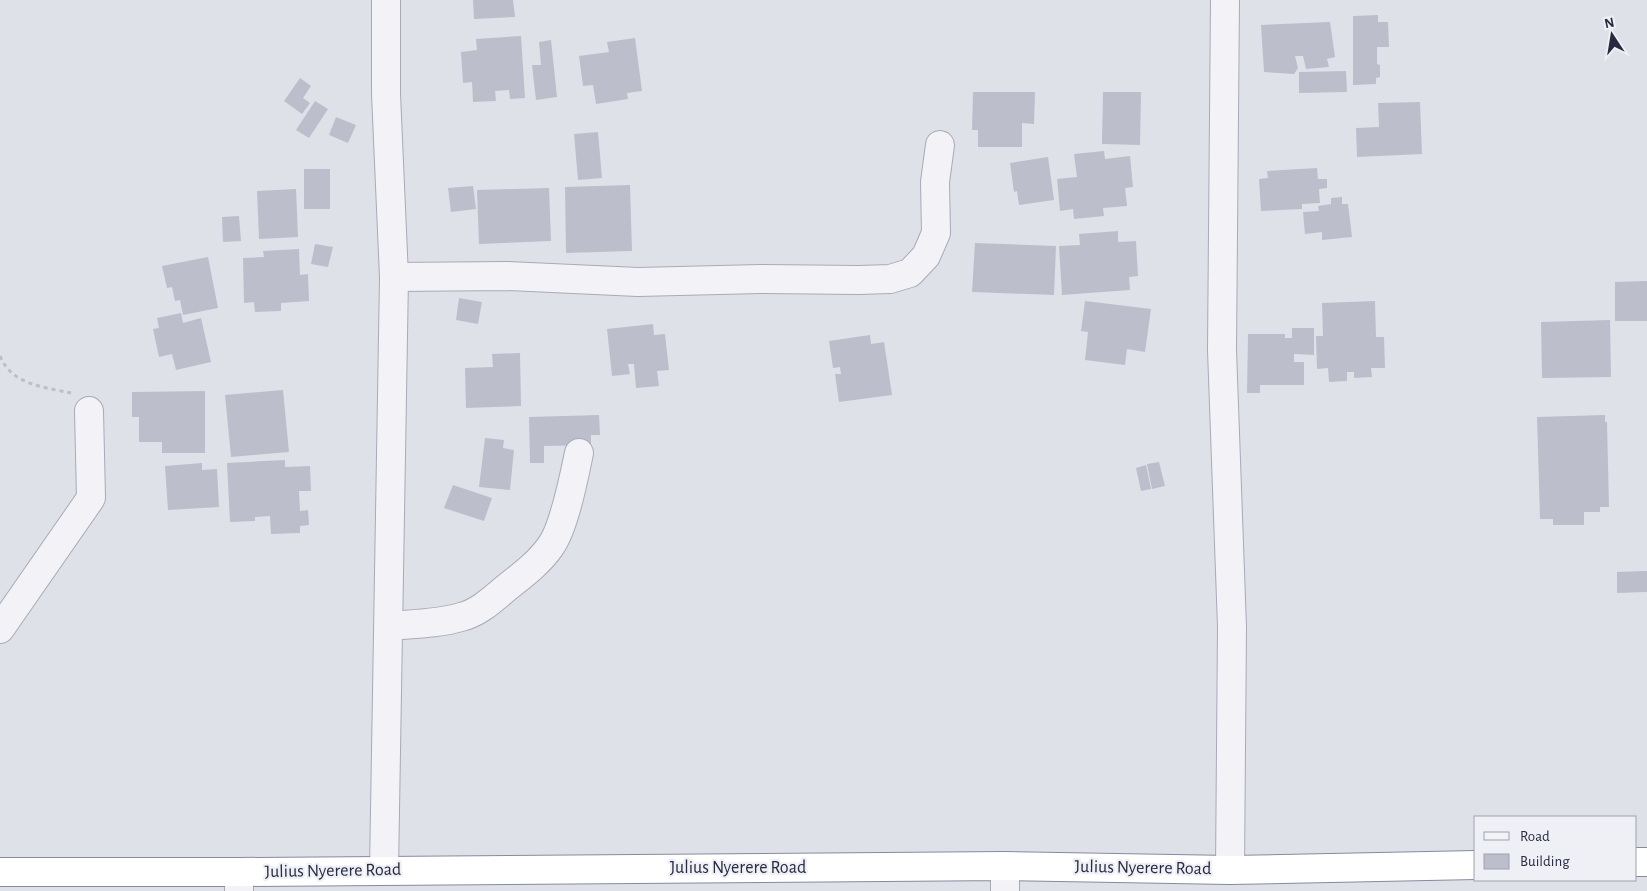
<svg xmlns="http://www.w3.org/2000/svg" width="1647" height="891" viewBox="0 0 1647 891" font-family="'Alegreya Sans',sans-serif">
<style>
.building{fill:#bcbecb}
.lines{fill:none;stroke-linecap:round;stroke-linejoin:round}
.minor-casing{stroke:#a8aab6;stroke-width:30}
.highway-casing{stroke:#878a9f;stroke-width:30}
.path{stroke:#bdbec7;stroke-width:3;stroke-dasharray:4 4;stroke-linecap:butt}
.minor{stroke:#f2f2f7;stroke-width:28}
.highway{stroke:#fff;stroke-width:28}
.labels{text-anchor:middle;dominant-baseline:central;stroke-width:4.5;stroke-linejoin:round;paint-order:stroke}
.street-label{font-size:18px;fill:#282b40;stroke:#eff0f6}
</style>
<rect width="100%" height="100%" fill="#dfe1e9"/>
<g class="building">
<path d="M473 0H513L515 17 474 19Z"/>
<path d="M1378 15V22H1388L1389 47H1377V64L1380 65V77L1376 78V84L1353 85V16Z"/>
<path d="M1330 22 1335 57 1327 59 1329 67 1306 69 1303 56H1295L1298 68 1294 74 1264 72 1261 25Z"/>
<path d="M521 36 525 98 510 99 509 90 495 91 496 101 473 102 472 82 463 83 461 52 477 50 476 39Z"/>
<path d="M635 38 642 91 627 93 628 99 596 104 593 85 583 86 579 56 609 52 607 42Z"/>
<path d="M551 40 557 97 536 100 532 65H541L539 42Z"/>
<path d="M1346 71 1347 92 1299 93V72Z"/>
<path d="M300 78 311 86 303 98 310 103 302 114 284 101Z"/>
<path d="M973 92H1035L1034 124 1022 123V147H978V130H972Z"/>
<path d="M1103 92H1141L1140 145 1102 144Z"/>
<path d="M315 101 328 109 309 138 296 130Z"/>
<path d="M1420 102 1422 154 1357 157 1356 128 1379 127 1378 103Z"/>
<path d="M336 117 356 125 348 143 329 135Z"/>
<path d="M598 132 602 178 578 180 574 134Z"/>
<path d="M1104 151 1105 159 1130 156 1133 187 1125 188 1127 206 1103 208 1104 216 1074 219 1073 209 1060 211 1057 179 1077 177 1074 154Z"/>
<path d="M1048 157 1054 200 1019 205 1017 191 1014 192 1010 163Z"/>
<path d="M1317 168 1318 179H1327V188L1319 189 1320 203 1302 204V209L1261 211 1259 179 1268 178 1267 171Z"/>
<rect x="304" y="169" width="26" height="40"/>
<path d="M630 185 632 251 566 253 565 187Z"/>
<path d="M473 186 476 209 451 212 448 188Z"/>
<path d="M549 188 551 241 479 244 477 190Z"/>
<path d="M296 189 298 237 259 239 257 191Z"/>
<path d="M1342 197V204H1348L1352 237 1322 240V232L1305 234 1303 212 1319 211 1318 206 1331 204V198Z"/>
<path d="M239 216 241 241 223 242 222 217Z"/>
<path d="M1118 231V242L1136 241 1138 276 1129 277 1130 290 1062 295 1059 246 1080 245 1079 234Z"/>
<path d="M975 243 1056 246 1054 295 972 292Z"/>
<path d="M315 244 333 247 328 267 311 264Z"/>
<path d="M299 249 300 275 308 274 309 301 281 303V311L255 312 254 302 244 303 243 258 264 257 263 251Z"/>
<path d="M208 257 218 308 183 315 180 300 175 301 172 287 167 288 162 266Z"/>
<path d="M1647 281V321H1615V282Z"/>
<path d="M459 298 482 302 478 324 456 320Z"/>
<path d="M1085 301 1151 309 1145 352 1127 349 1125 365 1085 360 1088 332 1081 331Z"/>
<path d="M1375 301 1376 337H1384L1385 368H1371L1372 377 1354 378V372H1347V381L1329 382 1328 368 1317 369 1316 336H1323L1322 303Z"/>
<path d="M181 313 183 323 201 318 211 362 176 370 172 354 159 357 153 329 159 328 157 318Z"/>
<path d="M1610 320 1611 377 1542 378 1541 322Z"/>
<path d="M653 324 654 335 665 334 669 370 657 371 659 386 636 388 634 364H628L630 374 612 376 607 329Z"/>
<path d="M1292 328H1314V355L1294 354V362H1304V385H1260V393H1247L1248 334H1285V338H1292Z"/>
<path d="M870 335 871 344 884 342 892 395 839 402 835 374H841L840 367 833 368 829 341Z"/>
<path d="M520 353 521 406 466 408 465 368 493 367 492 354Z"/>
<path d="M283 390 289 452 231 457 225 395Z"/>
<path d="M205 391V453H162V442H139V417H132V392Z"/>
<path d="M599 415 600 435H591V445L544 446V463H530L529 417Z"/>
<path d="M1605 415V422H1607L1609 507H1600V512H1584V525H1553V519H1540L1537 417Z"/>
<path d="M485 438 504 440 503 448 514 450 510 490 479 487Z"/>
<path d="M285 460V467L310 466 311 491H299L300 511 308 510 309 525 300 526V533L271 534 270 516 255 517V521L230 522 227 463Z"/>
<path d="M1159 462 1165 486 1152 489 1147 464Z"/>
<path d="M202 463V470L217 469 219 507 168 510 165 466Z"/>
<path d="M1146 465 1151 489 1141 491 1136 468Z"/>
<path d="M453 485 492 498 484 521 444 508Z"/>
<path d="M1647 571V592L1617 593V572Z"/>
</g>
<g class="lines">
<defs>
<g id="minor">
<path d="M1225 0 1222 350 1232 627 1230 870"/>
<path d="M394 277 507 276 638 282 760 279 859 280 890 279 910 273 926 256 936 233 935 182 940 145"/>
<path d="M389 626C412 624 438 624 461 617 478 613 492 600 505 589 521 576 538 564 550 547 564 529 574 477 579 453"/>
<path d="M0 629 91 498 89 411"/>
<path d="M384 870 394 277 386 94V0"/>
<path d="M239 891V872"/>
<path d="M1005 891V866"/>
</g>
<g id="highway">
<path d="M1636 862H1647"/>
<path d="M0 872H239L1005 866 1230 870 1476 865"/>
</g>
</defs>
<use href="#minor" class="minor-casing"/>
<use href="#highway" class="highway-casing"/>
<path class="path" d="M0 356C12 385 44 387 71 393"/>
<use href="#minor" class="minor"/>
<use href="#highway" class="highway"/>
</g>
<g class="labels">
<g class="street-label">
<text x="738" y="868">Julius Nyerere Road</text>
<text transform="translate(1143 868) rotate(1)">Julius Nyerere Road</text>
<text transform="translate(333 871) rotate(-1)">Julius Nyerere Road</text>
</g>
</g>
<rect x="1474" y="816" width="162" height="65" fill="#eff0f6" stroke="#9fa1ad"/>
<rect x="1484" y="832" width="25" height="8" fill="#f2f2f7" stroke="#9fa1ad"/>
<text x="1520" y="841" font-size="15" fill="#282b40">Road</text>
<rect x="1484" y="854" width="25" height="15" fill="#bcbecb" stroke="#9fa1ad"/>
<text x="1520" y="866" font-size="15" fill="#282b40">Building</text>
<g transform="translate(1612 35) rotate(348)" stroke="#eff0f6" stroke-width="4" paint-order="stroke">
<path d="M0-4L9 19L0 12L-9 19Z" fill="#282b40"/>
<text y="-8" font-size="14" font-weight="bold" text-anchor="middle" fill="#282b40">N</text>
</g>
</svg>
